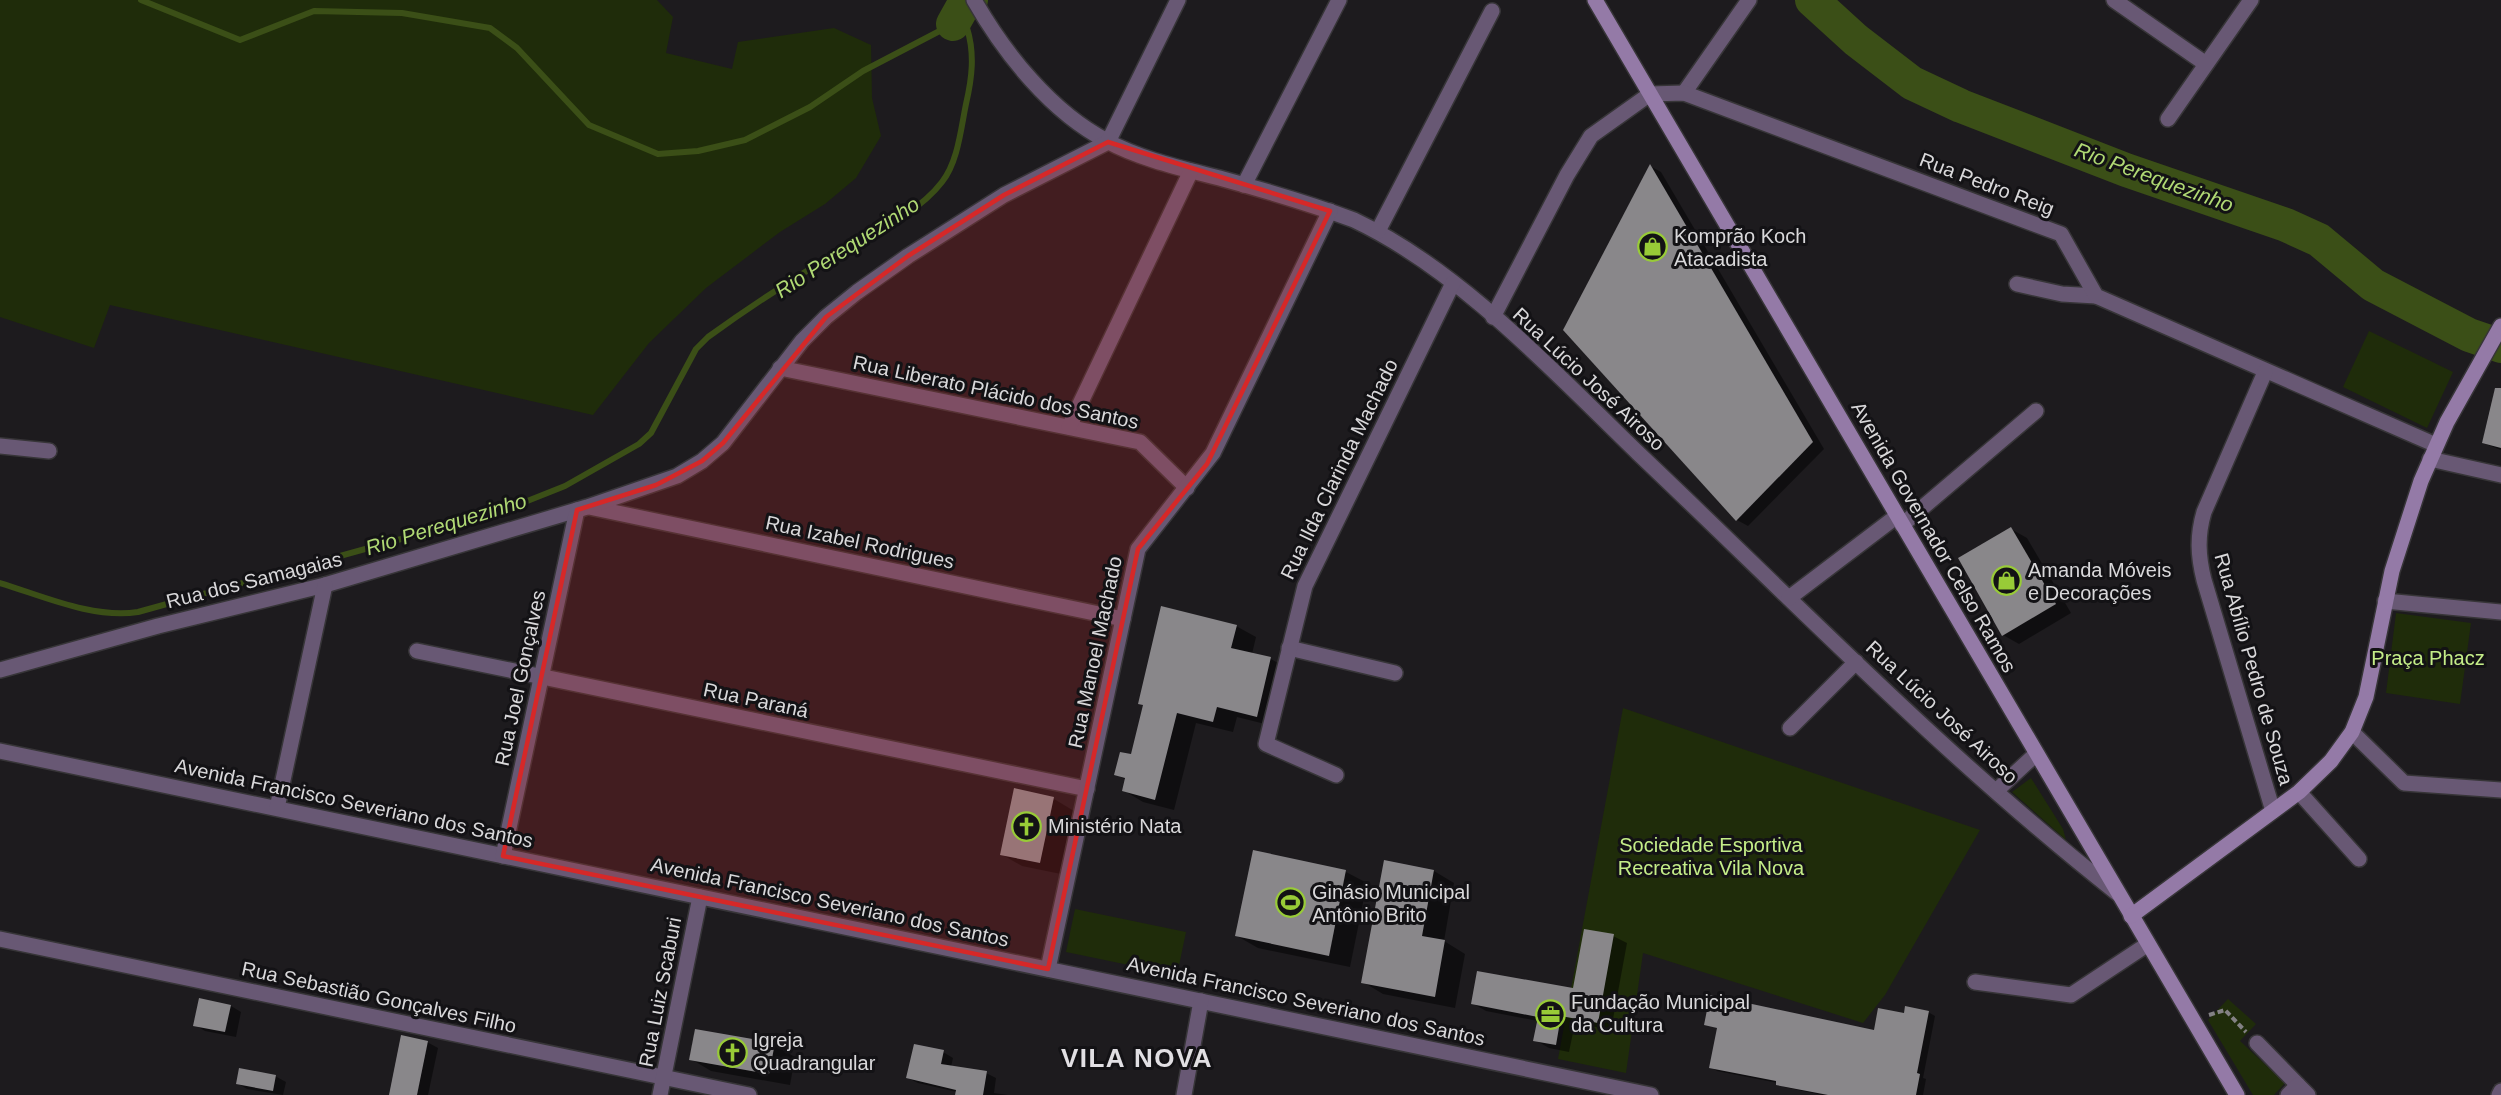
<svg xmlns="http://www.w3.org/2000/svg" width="2501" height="1095" viewBox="0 0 2501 1095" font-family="Helvetica,sans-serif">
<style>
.green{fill:#1f2c0a}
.shadow{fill:#0007}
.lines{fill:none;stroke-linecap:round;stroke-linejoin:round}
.stream{stroke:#3b4f17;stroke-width:6}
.river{stroke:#3b4f17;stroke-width:34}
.building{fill:#89878a}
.street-casing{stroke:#373538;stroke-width:18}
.secondary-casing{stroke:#373538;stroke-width:18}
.path{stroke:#838184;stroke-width:4;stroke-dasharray:6 3;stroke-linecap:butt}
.street{stroke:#685874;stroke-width:15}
.secondary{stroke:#947aa7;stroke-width:15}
.marked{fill:#d62828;fill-opacity:0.2;stroke:#d62828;stroke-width:4.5;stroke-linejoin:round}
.labels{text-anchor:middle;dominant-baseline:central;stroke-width:6;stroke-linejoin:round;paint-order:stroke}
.street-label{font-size:20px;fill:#d9d8da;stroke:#131215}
.poi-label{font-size:20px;fill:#d9d8da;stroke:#131215;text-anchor:start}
.park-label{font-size:20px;fill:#c4ed88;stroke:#131215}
.water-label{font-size:21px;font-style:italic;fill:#b0d974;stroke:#131215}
.district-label{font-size:26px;font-weight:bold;letter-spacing:1.5px;fill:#e1dfe3;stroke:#131215}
</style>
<rect width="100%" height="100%" fill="#1d1b1e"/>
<g class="green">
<path d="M0 0H657L673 17 666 53 732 69 738 42 834 28 871 45 872 98 881 136 856 178 825 204 780 232 706 288 649 343 593 415 110 305 94 348 0 317Z"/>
<path d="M2369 331 2453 372 2427 428 2343 387Z"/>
<path d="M2396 613 2471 623 2460 704 2386 693Z"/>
<path d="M1623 708 1980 830 1885 995 1863 1023 1643 953 1626 1073 1558 1059Z"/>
<path d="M2031 778 2063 829 2066 840 2012 792Z"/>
<path d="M1075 909 1186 932 1177 975 1066 952Z"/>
<path d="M2228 999 2256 1024 2240 1041 2285 1083 2274 1095H2253L2208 1020Z"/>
</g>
<g class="shadow">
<path d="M1650 166 1661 172 1824 449 1748 526 1737 520Z"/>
<path d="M2501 413V450L2483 443Z"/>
<path d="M2011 529 2027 538 2071 613 2019 644 2003 635Z"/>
<path d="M1236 626 1256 637 1252 654 1271 659 1290 670 1277 727 1237 717 1233 732 1196 723 1174 810 1143 802 1123 790 1126 780 1116 774Z"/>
<path d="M1054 799 1074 811 1061 874 1022 866 1001 854Z"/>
<path d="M1254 852 1346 872 1367 883 1350 967 1258 948 1237 936Z"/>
<path d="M1434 871 1454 883 1444 941 1465 954 1455 1008 1383 994 1363 982Z"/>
<path d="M1613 936 1627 943 1611 1030 1575 1023 1569 1052 1549 1048 1535 1040 1538 1021 1486 1011 1472 1003 1575 990Z"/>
<path d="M231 1006 241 1012 236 1037 205 1031 195 1025Z"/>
<path d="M1928 1012 1935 1016 1923 1078 1926 1079 1923 1095H1822L1784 1087 1778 1083 1717 1071 1711 1067 1719 1029 1706 1024 1875 1032 1905 1014Z"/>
<path d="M427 1042 438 1048 428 1095H394Z"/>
<path d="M774 1045 795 1057 790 1085 711 1071 691 1059Z"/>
<path d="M943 1052 953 1058 951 1067 986 1073 996 1078 994 1093 1008 1095H957V1092L918 1083 908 1078Z"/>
<path d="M275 1076 286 1082 283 1095 247 1089 237 1083Z"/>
</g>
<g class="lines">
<path class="stream" d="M0 583C43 596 93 619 138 612L502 511 565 486 639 444 651 433 696 349 708 337C748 308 791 280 833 255 869 234 916 216 942 182 958 162 961 128 966 104 972 78 975 54 967 28L953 24 863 71 810 107 745 140 698 151 658 154 589 125 517 48 490 28 402 13 314 11 240 40 141 0"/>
<g class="river">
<path d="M1812 0 1856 40 1912 83 1961 106 2126 170 2286 225 2319 240 2373 285 2469 335 2501 346"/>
<path d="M953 24 962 8 971 0"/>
</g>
</g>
<g class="building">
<path d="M1650 164 1813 442 1736 521 1563 330Z"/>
<path d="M2495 388H2501V448L2482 443Z"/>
<path d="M2011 527 2056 604 2002 636 1958 558Z"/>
<path d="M1161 606 1237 625 1231 648 1271 657 1257 717 1217 707 1213 722 1177 713 1155 800 1122 791 1125 778 1114 775 1120 752 1131 754 1143 705 1138 704Z"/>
<path d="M1014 788 1054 797 1040 863 1000 855Z"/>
<path d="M1253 850 1346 870 1329 956 1235 936Z"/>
<path d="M1384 860 1434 870 1422 936 1445 940 1435 997 1361 983Z"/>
<path d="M1584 929 1614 934 1598 1023 1561 1016 1556 1045 1533 1041 1538 1017 1471 1004 1477 971 1573 988Z"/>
<path d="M1710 995 1874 1030 1878 1008 1904 1013 1905 1006 1929 1011 1917 1073 1920 1074 1916 1095H1828L1776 1085V1081L1709 1068 1717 1028 1704 1025Z"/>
<path d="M199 998 231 1005 225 1032 193 1026Z"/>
<path d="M695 1029 775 1043 769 1074 689 1060Z"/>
<path d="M401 1035 428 1041 417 1095H389Z"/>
<path d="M914 1044 944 1050 941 1064 987 1071 983 1095H955L956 1090 906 1078Z"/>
<path d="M239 1068 276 1075 273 1091 236 1084Z"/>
</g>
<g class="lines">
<defs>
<g id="street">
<path d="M974 0C1005 54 1051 112 1107 141 1142 160 1185 169 1223 179 1267 191 1311 204 1354 220 1460 270 1554 372 1638 453 1795 602 1947 759 2117 893"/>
<path d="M2114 0 2206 64"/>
<path d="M1684 93 1749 0"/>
<path d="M2168 119 2251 0"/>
<path d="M1244 185 1339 0"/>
<path d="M1378 231 1492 11"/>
<path d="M2017 284 2062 294 2096 296"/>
<path d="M1493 317 1567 175 1591 136 1650 94 1684 93 2061 234 2096 296 2436 445"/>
<path d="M780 368 1140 442 1187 488"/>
<path d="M2265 372 2204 512C2197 536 2198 556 2204 580L2273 811"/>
<path d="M1069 427 1191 171"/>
<path d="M0 446 49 451"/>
<path d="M2430 459 2501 475"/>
<path d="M589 507 1123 619"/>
<path d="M1902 525 2036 411"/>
<path d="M1789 598 1897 516"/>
<path d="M2385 601 2501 612"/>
<path d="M1289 648 1395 673"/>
<path d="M417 651 1087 789"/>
<path d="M0 670 158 626 325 585 587 507 677 476 702 461 723 443 802 341 826 317 857 292 908 256 1004 195 1108 142 1178 0"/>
<path d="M1790 728 1856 662"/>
<path d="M2352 732 2404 783 2501 790"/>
<path d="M0 751 1651 1095"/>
<path d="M1336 775 1266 744 1305 586 1453 283"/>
<path d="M1996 791 2036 754"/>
<path d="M2299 792 2359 859"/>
<path d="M277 808 325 585"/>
<path d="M503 856 577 510"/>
<path d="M0 939 749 1095"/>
<path d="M1048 969 1138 549 1213 453 1330 211"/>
<path d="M1975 982 2071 995 2148 944"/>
<path d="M2257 1043 2298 1085"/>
<path d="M660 1095 700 897"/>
<path d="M1184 1095 1201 1001"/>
<path d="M2288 1095 2298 1085 2308 1095"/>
<path d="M2499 1095 2501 1091"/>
</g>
<g id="secondary">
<path d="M1595 0 2237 1095"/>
<path d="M2131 916 2299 792 2331 761 2352 732 2366 697 2392 571 2421 481 2447 422 2501 326"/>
</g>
</defs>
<use href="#street" class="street-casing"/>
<use href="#secondary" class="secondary-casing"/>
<path class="path" d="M2209 1015 2225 1010 2246 1032"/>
<use href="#street" class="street"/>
<use href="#secondary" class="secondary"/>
</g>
<path class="marked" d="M1108 142 1330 211 1207 464 1138 549 1048 969 503 856 577 510 656 485 702 461 723 443 826 317 908 256 1004 195Z"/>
<defs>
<symbol id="shop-ring" viewBox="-11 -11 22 22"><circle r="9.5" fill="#131215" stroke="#98cb37" stroke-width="1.5"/><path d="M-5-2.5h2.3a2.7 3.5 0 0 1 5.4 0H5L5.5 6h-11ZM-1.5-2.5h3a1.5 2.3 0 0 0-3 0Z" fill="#98cb37"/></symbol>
<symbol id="church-ring" viewBox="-11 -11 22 22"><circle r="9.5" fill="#131215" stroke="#98cb37" stroke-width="1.5"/><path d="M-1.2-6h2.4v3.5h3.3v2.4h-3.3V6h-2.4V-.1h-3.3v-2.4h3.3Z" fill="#98cb37"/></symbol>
<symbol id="stadium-ring" viewBox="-11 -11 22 22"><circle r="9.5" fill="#131215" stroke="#98cb37" stroke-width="1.5"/><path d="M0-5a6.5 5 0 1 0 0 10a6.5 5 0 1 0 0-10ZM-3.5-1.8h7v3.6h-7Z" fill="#98cb37"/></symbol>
<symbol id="office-ring" viewBox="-11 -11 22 22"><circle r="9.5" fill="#131215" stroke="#98cb37" stroke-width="1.5"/><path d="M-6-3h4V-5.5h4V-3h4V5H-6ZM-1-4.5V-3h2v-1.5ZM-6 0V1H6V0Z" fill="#98cb37"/></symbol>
</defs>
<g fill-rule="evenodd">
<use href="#shop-ring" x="1636" y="230" width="33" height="33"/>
<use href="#shop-ring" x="1990" y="564" width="33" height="33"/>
<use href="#church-ring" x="1010" y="810" width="33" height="33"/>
<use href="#stadium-ring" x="1274" y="886" width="33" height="33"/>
<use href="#office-ring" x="1534" y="998" width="33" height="33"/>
<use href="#church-ring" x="716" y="1036" width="33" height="33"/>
</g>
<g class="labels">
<g class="street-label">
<text transform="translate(1987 184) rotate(21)">Rua Pedro Reig</text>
<text transform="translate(1589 379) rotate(43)">Rua Lúcio José Airoso</text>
<text transform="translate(996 392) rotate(12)">Rua Liberato Plácido dos Santos</text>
<text transform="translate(1339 469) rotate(-64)">Rua Ilda Clarinda Machado</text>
<text transform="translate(1934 537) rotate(60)">Avenida Governador Celso Ramos</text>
<text transform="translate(860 542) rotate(12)">Rua Izabel Rodrigues</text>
<text transform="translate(254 580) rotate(-14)">Rua dos Samagaias</text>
<text transform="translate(1095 652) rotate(-78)">Rua Manoel Machado</text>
<text transform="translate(2254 669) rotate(74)">Rua Abílio Pedro de Souza</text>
<text transform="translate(520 678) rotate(-78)">Rua Joel Gonçalves</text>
<text transform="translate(756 700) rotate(12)">Rua Paraná</text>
<text transform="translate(1942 712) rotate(43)">Rua Lúcio José Airoso</text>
<text transform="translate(354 803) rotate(12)">Avenida Francisco Severiano dos Santos</text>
<text transform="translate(830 902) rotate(12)">Avenida Francisco Severiano dos Santos</text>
<text transform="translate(660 992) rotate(-79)">Rua Luiz Scaburi</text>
<text transform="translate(379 997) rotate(12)">Rua Sebastião Gonçalves Filho</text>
<text transform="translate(1306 1001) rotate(12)">Avenida Francisco Severiano dos Santos</text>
</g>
<g class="poi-label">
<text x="1674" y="236">Komprão Koch<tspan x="1674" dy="23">Atacadista</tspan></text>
<text x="2028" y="570">Amanda Móveis<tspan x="2028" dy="23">e Decorações</tspan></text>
<text x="1048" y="826">Ministério Nata</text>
<text x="1312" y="892">Ginásio Municipal<tspan x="1312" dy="23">Antônio Brito</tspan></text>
<text x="1571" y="1002">Fundação Municipal<tspan x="1571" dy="23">da Cultura</tspan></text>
<text x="753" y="1040">Igreja<tspan x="753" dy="23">Quadrangular</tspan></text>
</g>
<g class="park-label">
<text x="2428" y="658">Praça Phacz</text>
<text x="1711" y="845">Sociedade Esportiva<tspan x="1711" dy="23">Recreativa Vila Nova</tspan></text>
</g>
<g class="water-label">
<text transform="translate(2154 177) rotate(20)">Rio Perequezinho</text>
<text transform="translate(847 247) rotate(-33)">Rio Perequezinho</text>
<text transform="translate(446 524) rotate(-17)">Rio Perequezinho</text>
</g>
<g class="district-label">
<text x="1137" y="1058">VILA NOVA</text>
</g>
</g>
</svg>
